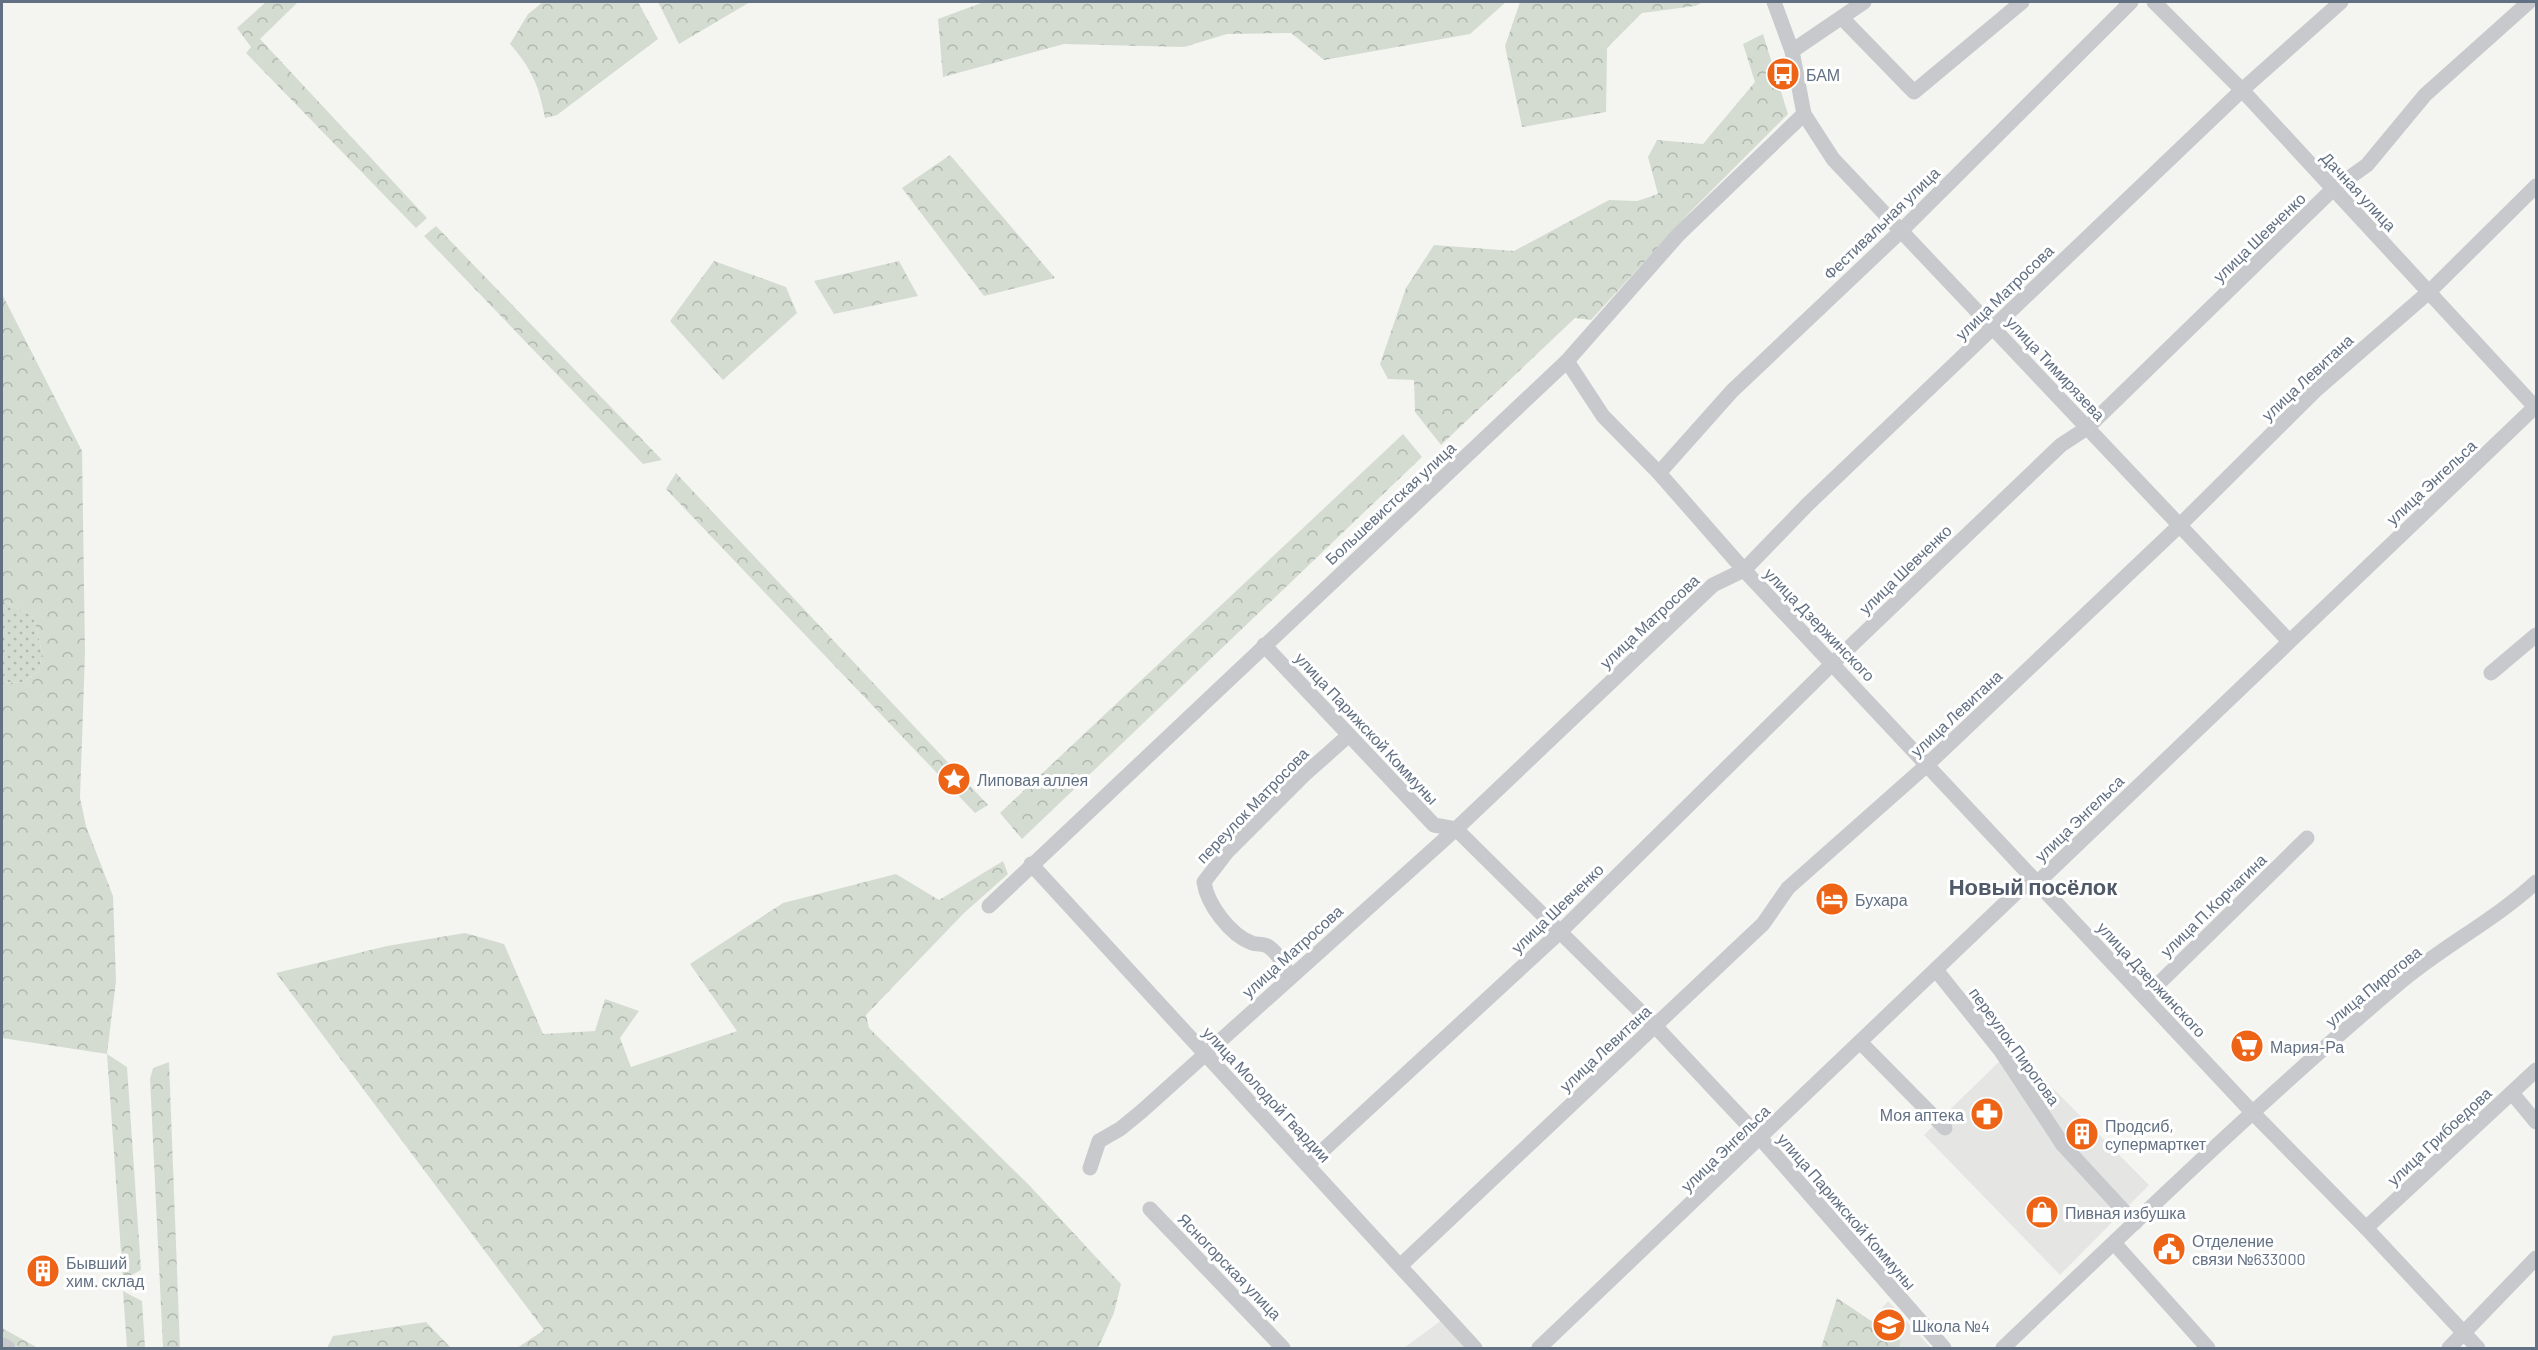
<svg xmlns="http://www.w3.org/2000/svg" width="2538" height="1350" viewBox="0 0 2538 1350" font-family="Barlow,sans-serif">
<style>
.built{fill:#e5e6e4}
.grass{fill:url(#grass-dots)}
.forest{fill:url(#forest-crowns)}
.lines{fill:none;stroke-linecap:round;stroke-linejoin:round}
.minor{stroke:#c7c9cd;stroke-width:15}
.labels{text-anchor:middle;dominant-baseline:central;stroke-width:6;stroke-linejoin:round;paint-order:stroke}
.poi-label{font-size:16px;fill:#627083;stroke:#fff;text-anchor:start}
.street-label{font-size:16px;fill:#627083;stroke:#fff}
.district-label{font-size:22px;font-weight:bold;fill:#505a68;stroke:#fff}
</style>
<defs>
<pattern id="grass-dots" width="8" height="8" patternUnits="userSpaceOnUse" patternTransform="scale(1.5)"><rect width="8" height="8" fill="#d4dcd1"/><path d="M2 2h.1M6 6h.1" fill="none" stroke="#afb7af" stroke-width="1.8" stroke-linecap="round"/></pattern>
<pattern id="forest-crowns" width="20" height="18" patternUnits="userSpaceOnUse" patternTransform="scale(1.5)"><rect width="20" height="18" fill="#d4dcd1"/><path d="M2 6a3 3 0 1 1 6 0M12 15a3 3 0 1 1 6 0" fill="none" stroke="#afb7af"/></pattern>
</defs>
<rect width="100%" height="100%" fill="#f4f5f0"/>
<g class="built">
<path d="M2013 1048 2149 1185 2060 1275 1924 1135Z"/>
<path d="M1888 1301 1931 1348H1849Z"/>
<path d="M1442 1320 1473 1348H1404Z"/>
</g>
<path class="grass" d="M2 601 33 615 42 652 39 671 23 682 2 683Z"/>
<g class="forest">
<path d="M266 2H298L260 39 427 218 416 228 246 53 251 47 237 28Z"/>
<path d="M543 2H638L658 39 557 115 545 118C539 86 532 69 510 44L528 14Z"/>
<path d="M658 2H750L679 44Z"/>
<path d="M984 2H1506L1470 34 1324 60 1291 33 1227 34 1184 47 1064 44 943 77 938 19Z"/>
<path d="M1520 2H1703L1695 6 1642 13 1607 48 1606 112 1522 127 1505 46Z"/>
<path d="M1763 34 1788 114 1689 213 1591 320 1575 318 1441 445 1415 412 1414 380 1388 379 1380 364 1406 288 1434 245 1514 251 1609 200 1637 201 1658 194 1648 157 1657 140 1703 144 1755 82 1743 44Z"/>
<path d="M950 155 1055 278 984 296 902 188Z"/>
<path d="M436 226 662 460 643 464 424 236Z"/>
<path d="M714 261 786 287 797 313 723 380 670 321Z"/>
<path d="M899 261 918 296 834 314 814 281Z"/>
<path d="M2 294 82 451 85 653 80 798 86 826 113 896 116 981 107 1054 127 1067 141 1270 123 1280 107 1054 2 1038V683L23 682 39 671 42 652 33 615 2 601Z"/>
<path d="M1403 434 1422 457 1022 839 1000 813Z"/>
<path d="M676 473 988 805 975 813 666 489Z"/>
<path d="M1003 861 1008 874 964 913 866 1015 869 1028 1029 1185 1121 1284 1114 1313 1098 1348H517L544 1330 276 973 387 946 465 933 504 944 543 1034 595 1031 605 999 639 1011 620 1038 631 1067 737 1031 690 964 783 903 896 874 939 900Z"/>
<path d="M169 1062 180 1348H163L150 1079 153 1068Z"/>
<path d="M123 1291 142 1301 145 1348H127Z"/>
<path d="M1837 1298 1901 1341 1899 1348H1821Z"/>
<path d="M426 1322 451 1348H327L333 1336Z"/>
<path d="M2 1328 38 1348H19L2 1338Z"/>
</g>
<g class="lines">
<g class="minor">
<path d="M1774 2 1792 51 1804 114 1833 159 2289 641"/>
<path d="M2154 2 2242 90 2535 407"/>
<path d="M1842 18 1914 92 2022 2"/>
<path d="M1792 51 1864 2"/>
<path d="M1567 361 1603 416 1659 473 1744 570 2252 1112 2366 1228 2478 1348"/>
<path d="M1659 473 1732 391 1901 231 2131 2"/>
<path d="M1264 645 1434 825 1456 829 1655 1026 1761 1139 1944 1348"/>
<path d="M2491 673 2536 635"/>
<path d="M1031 864 1475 1348"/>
<path d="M989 906 1567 361 1679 234 1804 114"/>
<path d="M1936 970 2001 1051 2063 1145 2135 1223"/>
<path d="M1289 978C1285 966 1280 955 1269 947 1264 943 1258 945 1252 943 1230 935 1207 904 1204 882L1227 852 1304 775 1349 735"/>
<path d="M2145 997 2307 838"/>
<path d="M1861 1043 1945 1128"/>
<path d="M2512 1093 2536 1122"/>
<path d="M1307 1165 1560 932 1833 663 2061 445 2087 428 2332 190 2367 165 2425 95 2529 2"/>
<path d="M1090 1168 1099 1141 1120 1129 1142 1111 1456 829 1713 585 1744 570 1807 505 2242 90 2341 2"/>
<path d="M1150 1209 1283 1348"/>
<path d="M2366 1228 2536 1070"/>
<path d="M2114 1243 2208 1348"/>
<path d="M1400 1266 1763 924 1788 888 1927 765 2180 525 2317 389 2430 291 2536 186"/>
<path d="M2 1345 8 1348"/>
<path d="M1539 1348 2021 888 2037 883 2536 406"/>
<path d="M2003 1348C2132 1225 2261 1100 2397 985 2441 947 2494 921 2536 882"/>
<path d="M2449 1348 2536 1258"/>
</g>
</g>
<defs>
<symbol id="bus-disc" viewBox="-11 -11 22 22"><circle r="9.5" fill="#ee6417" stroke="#fff"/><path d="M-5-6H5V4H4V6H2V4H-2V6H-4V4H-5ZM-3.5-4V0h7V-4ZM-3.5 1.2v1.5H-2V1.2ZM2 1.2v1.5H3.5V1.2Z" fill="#fff"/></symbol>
<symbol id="sight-disc" viewBox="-11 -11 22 22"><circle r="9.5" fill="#ee6417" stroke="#fff"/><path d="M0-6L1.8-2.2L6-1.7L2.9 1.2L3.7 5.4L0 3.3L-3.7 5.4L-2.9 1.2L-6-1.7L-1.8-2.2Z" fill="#fff"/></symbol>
<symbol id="hotel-disc" viewBox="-11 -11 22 22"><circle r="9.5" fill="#ee6417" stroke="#fff"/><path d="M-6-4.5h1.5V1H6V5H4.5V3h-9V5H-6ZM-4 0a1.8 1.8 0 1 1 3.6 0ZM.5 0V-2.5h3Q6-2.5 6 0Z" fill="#fff"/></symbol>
<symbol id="supermarket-disc" viewBox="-11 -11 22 22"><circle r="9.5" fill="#ee6417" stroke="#fff"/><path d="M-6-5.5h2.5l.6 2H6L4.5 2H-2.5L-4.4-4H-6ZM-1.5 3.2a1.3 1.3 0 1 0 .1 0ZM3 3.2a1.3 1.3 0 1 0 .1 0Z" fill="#fff"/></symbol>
<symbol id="pharmacy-disc" viewBox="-11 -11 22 22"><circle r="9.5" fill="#ee6417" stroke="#fff"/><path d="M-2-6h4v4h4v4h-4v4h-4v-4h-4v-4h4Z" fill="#fff"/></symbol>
<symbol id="building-disc" viewBox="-11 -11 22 22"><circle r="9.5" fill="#ee6417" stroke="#fff"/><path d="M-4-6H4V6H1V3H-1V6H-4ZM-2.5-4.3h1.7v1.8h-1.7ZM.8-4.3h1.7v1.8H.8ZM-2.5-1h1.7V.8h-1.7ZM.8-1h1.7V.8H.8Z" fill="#fff"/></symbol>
<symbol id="shop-disc" viewBox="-11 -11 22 22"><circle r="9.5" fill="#ee6417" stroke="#fff"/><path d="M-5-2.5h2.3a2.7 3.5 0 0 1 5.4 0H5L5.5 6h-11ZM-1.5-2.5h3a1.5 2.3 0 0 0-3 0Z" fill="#fff"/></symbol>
<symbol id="civic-disc" viewBox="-11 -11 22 22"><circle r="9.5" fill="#ee6417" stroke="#fff"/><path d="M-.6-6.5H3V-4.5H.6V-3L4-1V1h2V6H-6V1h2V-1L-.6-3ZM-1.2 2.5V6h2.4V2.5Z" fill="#fff"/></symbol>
<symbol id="school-disc" viewBox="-11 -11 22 22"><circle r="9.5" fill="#ee6417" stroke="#fff"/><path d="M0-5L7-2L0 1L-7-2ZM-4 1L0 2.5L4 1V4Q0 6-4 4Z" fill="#fff"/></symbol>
</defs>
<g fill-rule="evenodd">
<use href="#bus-disc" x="1764" y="55" width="38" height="38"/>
<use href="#sight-disc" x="935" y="760" width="38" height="38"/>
<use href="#hotel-disc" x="1813" y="880" width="38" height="38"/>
<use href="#supermarket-disc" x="2228" y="1027" width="38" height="38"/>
<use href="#pharmacy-disc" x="1968" y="1095" width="38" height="38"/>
<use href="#building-disc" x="2063" y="1115" width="38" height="38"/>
<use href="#shop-disc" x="2023" y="1193" width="38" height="38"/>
<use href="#civic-disc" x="2150" y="1230" width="38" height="38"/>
<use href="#building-disc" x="24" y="1252" width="38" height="38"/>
<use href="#school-disc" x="1870" y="1306" width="38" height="38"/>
</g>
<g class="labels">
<g class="poi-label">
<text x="1806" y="74">БАМ</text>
<text x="977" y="779">Липовая аллея</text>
<text x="1855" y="899">Бухара</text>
<text x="2270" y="1046">Мария-Ра</text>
<text x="1964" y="1114" text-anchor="end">Моя аптека</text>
<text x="2105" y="1125">Продсиб,<tspan x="2105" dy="18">супермарткет</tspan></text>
<text x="2065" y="1212">Пивная избушка</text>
<text x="2192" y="1240">Отделение<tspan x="2192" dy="18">связи №633000</tspan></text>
<text x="66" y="1262">Бывший<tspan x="66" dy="18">хим. склад</tspan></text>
<text x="1912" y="1325">Школа №4</text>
</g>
<g class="street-label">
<text transform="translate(2359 191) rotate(47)">Дачная улица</text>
<text transform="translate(1881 223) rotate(-44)">Фестивальная улица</text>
<text transform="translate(2259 237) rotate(-44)">улица Шевченко</text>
<text transform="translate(2004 292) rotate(-44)">улица Матросова</text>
<text transform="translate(2056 368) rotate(47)">улица Тимирязева</text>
<text transform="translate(2307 377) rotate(-43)">улица Левитана</text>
<text transform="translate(2431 482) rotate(-43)">улица Энгельса</text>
<text transform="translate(1390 503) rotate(-43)">Большевистская улица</text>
<text transform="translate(1905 569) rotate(-44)">улица Шевченко</text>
<text transform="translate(1649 621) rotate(-43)">улица Матросова</text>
<text transform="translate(1820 624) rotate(46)">улица Дзержинского</text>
<text transform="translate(1956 713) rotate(-43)">улица Левитана</text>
<text transform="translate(1367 728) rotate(47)">улица Парижской Коммуны</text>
<text transform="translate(1252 805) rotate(-46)">переулок Матросова</text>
<text transform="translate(2079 818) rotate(-44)">улица Энгельса</text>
<text transform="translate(2213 905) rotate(-44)">улица П.Корчагина</text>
<text transform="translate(1557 908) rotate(-44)">улица Шевченко</text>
<text transform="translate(1292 951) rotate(-42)">улица Матросова</text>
<text transform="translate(2152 979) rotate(47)">улица Дзержинского</text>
<text transform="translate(2373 986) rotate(-39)">улица Пирогова</text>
<text transform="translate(2015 1046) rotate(54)">переулок Пирогова</text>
<text transform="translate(1605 1048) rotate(-43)">улица Левитана</text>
<text transform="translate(1267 1094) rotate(47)">улица Молодой Гвардии</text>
<text transform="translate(2439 1136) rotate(-43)">улица Грибоедова</text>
<text transform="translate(1725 1148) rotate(-44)">улица Энгельса</text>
<text transform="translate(1847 1211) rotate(49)">улица Парижской Коммуны</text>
<text transform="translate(1230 1266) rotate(46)">Ясногорская улица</text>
</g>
<g class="district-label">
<text x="2033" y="886">Новый посёлок</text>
</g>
</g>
<rect width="2538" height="1350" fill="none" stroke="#627083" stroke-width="6"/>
</svg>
